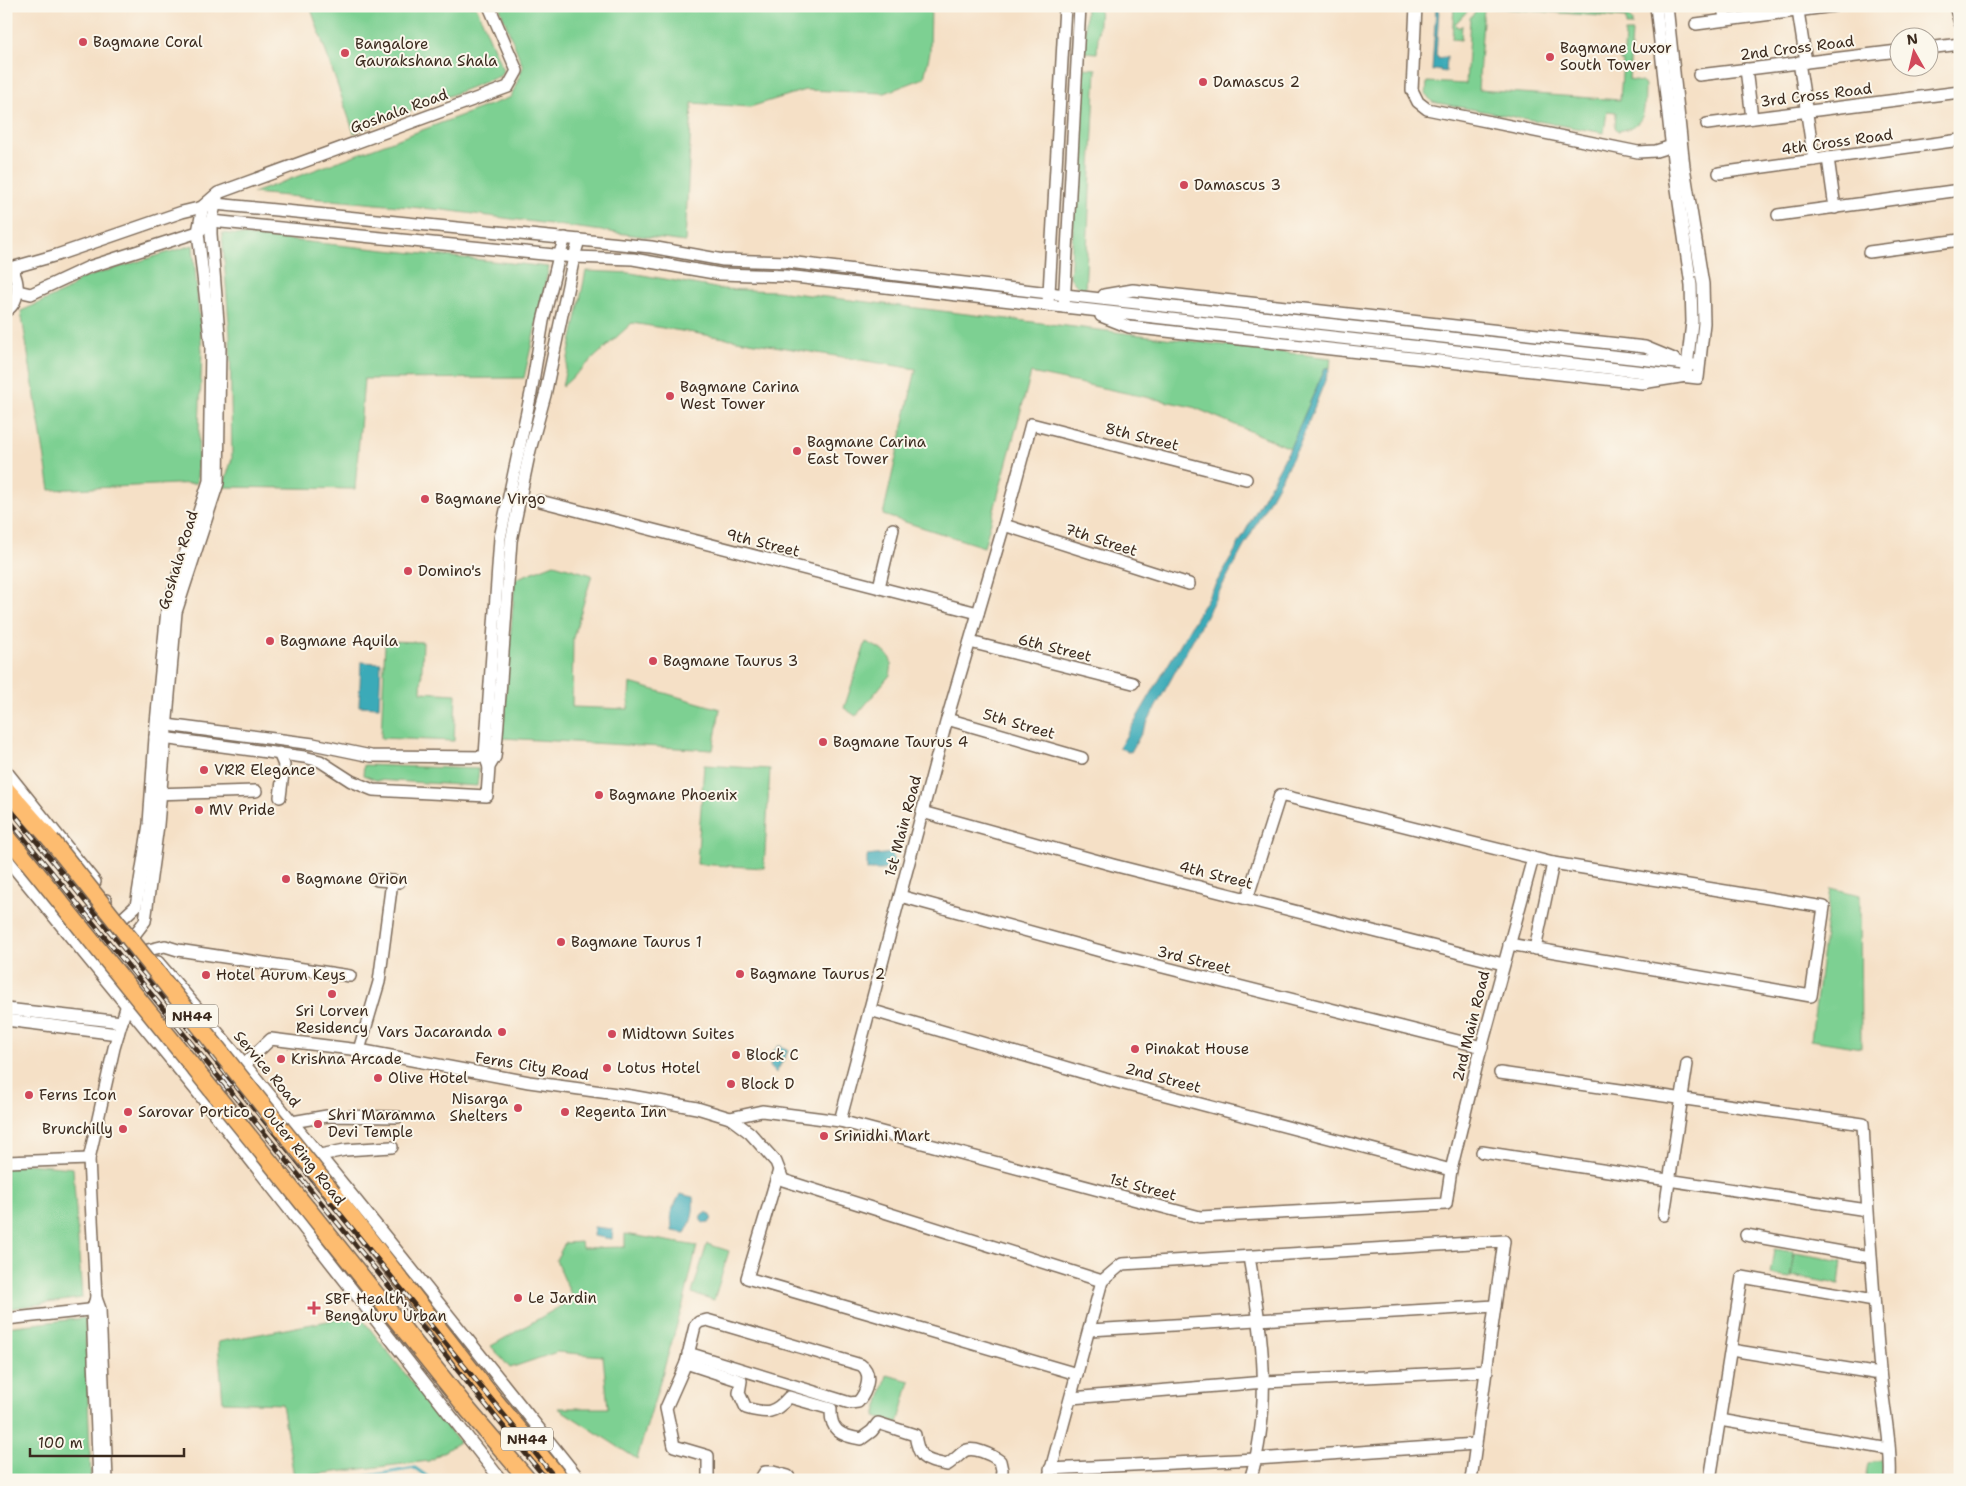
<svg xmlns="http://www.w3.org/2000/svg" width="1966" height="1486" viewBox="0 0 1966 1486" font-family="'Shantell Sans',sans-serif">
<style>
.green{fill:#7dd092;stroke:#5c7d58}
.water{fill:#3baab8;stroke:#3b6a6b}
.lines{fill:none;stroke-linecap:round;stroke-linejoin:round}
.stream{stroke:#3baab8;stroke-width:3}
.minor-casing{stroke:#7c6a59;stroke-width:14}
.highway-casing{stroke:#7c6a59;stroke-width:19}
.minor{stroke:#fff;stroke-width:11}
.highway{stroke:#fdbc70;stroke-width:16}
.rail-casing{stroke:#3b2a1e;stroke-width:5}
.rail{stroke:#fbf7ec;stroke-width:3;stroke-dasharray:9;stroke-linecap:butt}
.highway-bridge-casing{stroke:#7c6a59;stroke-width:19;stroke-linecap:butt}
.highway-bridge{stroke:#fdbc70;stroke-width:16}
.poi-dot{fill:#d1495b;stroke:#fbf7ec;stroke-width:2}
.labels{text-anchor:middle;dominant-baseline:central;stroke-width:4;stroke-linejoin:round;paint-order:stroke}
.shield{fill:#fbf7ec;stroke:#75685c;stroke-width:1}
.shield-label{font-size:14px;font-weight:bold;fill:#3b2a1e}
.poi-label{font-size:15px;fill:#3b2a1e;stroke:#fbf7ec;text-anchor:start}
.street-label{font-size:15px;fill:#3b2a1e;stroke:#fbf7ec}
</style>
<rect width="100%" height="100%" fill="#fbf7ec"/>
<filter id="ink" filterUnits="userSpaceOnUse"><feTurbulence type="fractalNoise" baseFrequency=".02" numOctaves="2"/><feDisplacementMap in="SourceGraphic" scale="10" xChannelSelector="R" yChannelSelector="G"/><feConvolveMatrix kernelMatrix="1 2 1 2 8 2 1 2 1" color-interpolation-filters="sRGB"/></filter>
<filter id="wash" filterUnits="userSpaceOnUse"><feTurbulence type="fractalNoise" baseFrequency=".0096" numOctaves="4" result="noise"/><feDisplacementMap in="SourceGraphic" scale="20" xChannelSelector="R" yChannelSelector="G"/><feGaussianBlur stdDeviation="1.12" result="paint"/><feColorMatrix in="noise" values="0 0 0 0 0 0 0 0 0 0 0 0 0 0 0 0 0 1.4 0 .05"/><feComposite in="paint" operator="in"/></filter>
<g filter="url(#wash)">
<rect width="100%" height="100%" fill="#f5e0c6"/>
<g class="green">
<path d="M310 6H476L503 70 500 76 354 133Z"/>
<path d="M499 6H931L930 52 924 78 885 93 805 90 750 107 692 103 685 242 444 210 253 193 511 97 523 67Z"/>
<path d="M1086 6H1100L1097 53 1084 52Z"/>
<path d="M1454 6H1472L1455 24 1459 28 1462 25 1461 40 1452 39Z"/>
<path d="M1480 6H1528L1527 8 1627 15 1632 21V26H1626V18L1484 7 1478 90 1620 100 1623 61H1620L1621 52H1624L1625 32H1632L1629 80 1641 82 1645 85C1644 110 1648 126 1618 131L1615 127 1616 112 1607 111 1604 133 1432 102 1426 94 1427 82 1466 84 1470 18Z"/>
<path d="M1083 68 1096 69 1085 291 1076 285 1070 277Z"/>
<path d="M222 233 549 267 524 378 364 379 355 489 223 487 232 459 230 335Z"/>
<path d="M193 245 202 351 197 483 50 490 21 311 66 291 80 279Z"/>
<path d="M586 271 631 273 721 289 776 291 1331 358 1330 368H1325L1290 448 1193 407 1031 373 984 547 883 515 916 369 632 323 562 387Z"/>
<path d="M554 564 592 575 573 638 572 707 628 709 630 683 720 709 713 750 502 738 515 579Z"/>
<path d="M385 641 423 642 421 692 456 694 454 741 381 738Z"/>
<path d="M866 642C882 650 896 654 890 675L856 716 844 708Z"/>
<path d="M364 765 479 769 477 786 376 780 363 775Z"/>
<path d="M704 765 770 769 764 868 697 864Z"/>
<path d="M1831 888 1860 895 1861 1048 1811 1040Z"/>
<path d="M6 1162 73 1168 82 1298 6 1309Z"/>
<path d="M625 1234 697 1246 684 1301 637 1459 558 1408H608L603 1356 557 1352 510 1368 491 1346 573 1299 556 1260 565 1243 581 1242 582 1248 625 1247Z"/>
<path d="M707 1244 729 1251 714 1300 692 1293Z"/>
<path d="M1774 1249 1794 1252 1790 1278 1770 1275Z"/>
<path d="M1795 1253 1842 1261 1839 1284 1791 1276Z"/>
<path d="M359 1315 459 1442 429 1461 294 1477 282 1404 223 1402 218 1342Z"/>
<path d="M85 1318 91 1480H6V1327Z"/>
<path d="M887 1375 910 1381 898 1424 875 1417Z"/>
<path d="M1888 1460V1480H1865L1868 1463Z"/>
</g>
<g class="water">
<path d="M1436 8 1439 9 1436 56 1438 57V59L1447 57 1446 72 1440 71V69L1432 71Z"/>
<path d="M1325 368H1330L1299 446 1131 752 1119 748 1231 558 1290 448Z"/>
<path d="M361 662 381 663 379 707 359 706Z"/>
<path d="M892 853 896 867 882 870H867V856Z"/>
<path d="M778 1046H782L788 1051 776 1073 770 1067 773 1051Z"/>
<path d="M680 1194 693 1197C694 1211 693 1220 685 1233L672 1231 671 1212Z"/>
<circle cx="706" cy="1218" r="5.5"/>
<path d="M594 1227 613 1229 612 1239 593 1236Z"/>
</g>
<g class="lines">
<path class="stream" d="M345 1480 415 1468 432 1480"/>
</g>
</g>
<g filter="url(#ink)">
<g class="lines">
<defs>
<g id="minor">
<path d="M1416 6 1412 90 1418 102 1427 109 1638 152 1656 151 1672 146"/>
<path d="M1723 6 1725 20"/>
<path d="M1955 6 1960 23"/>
<path d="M1798 11 1806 62"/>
<path d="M1696 24 1834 6"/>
<path d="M1928 48 1960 44"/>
<path d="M1799 62 1814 160"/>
<path d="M1746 69 1752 118"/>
<path d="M1699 75 1898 51"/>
<path d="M1707 124 1960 92"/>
<path d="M1828 158 1835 208"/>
<path d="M1719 173 1960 140"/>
<path d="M1778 215 1960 190"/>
<path d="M1869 252 1960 240"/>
<path d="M6 264C20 275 22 300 6 311"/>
<path d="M11 268 57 255 182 212 215 204 651 247 723 260 788 262 1049 293 1065 6"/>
<path d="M18 291 31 294 89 267 198 232 211 221 574 257 579 240"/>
<path d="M1104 295 1133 290 1645 347 1674 359"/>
<path d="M1048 301 1049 293 1065 295 1694 365"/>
<path d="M1064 307 1698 378 1704 323 1703 284 1684 167 1667 6"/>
<path d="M1101 316 1129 327 1642 383 1686 376 1692 322 1691 285 1674 168 1656 6"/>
<path d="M540 501 978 613"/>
<path d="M1004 525 1189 584"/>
<path d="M879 587 893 529"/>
<path d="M970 642 1133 683"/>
<path d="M947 719 1082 758"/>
<path d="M159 724 313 744 371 756 490 757"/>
<path d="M155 737 304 757 320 761 351 781 373 790 487 796 489 767 495 757 497 736 511 541 530 450 545 395 574 257 633 259 720 274 786 276 1064 307 1080 6"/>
<path d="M279 753 284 765 280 797"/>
<path d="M489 767 485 756 500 538 531 393 543 321 559 256 565 238"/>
<path d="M6 771 95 882"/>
<path d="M153 794 256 791"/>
<path d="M922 812 1113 865 1503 964"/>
<path d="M6 858 195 1089 501 1480"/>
<path d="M377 880 392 881"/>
<path d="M900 896 1115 955 1482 1047"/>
<path d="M1247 899 1280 795 1553 863 1824 907 1811 996 1509 944"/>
<path d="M123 918 136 906 149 824 156 723 167 610 209 481 211 347 198 232 203 206 218 193 508 87 517 71 489 6"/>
<path d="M72 929 106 900"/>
<path d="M135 934 145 921 158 825 176 612 218 483 220 347 211 234V221L217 198"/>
<path d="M1535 949 1553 863"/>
<path d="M148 950 165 946 178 950 350 976"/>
<path d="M158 962C303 1131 441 1306 580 1480"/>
<path d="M6 1009 122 1022"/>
<path d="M870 1010 1105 1079 1451 1170"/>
<path d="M6 1020 118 1034"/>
<path d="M359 1050 379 982 392 881 399 882"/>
<path d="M1500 1073 1863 1124C1867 1207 1873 1288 1880 1370 1883 1406 1892 1444 1890 1480"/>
<path d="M205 1102 271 1039 359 1050 529 1082 631 1096 697 1108 730 1118 762 1111 840 1121 1200 1217 1446 1204 1451 1170 1478 1060 1533 858"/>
<path d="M730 1118 750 1133 776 1162 783 1180 1102 1281"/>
<path d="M840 1121 947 719 1004 525 1031 424 1246 479"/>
<path d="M292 1122 327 1116 398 1117"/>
<path d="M1482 1152 1867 1210"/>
<path d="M320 1155 345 1150 392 1147"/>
<path d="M6 1162 89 1159"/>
<path d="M779 1170 747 1278 1077 1374"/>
<path d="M1664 1215 1687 1064"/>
<path d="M1746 1235 1870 1257"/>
<path d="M1249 1257C1262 1332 1273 1405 1250 1480"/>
<path d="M96 1298 92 1310 99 1480"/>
<path d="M6 1319 98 1309"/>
<path d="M1090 1330 1495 1306"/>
<path d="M1731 1350 1880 1374"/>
<path d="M688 1353 850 1403 858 1402C867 1392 873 1373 861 1365L707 1320 699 1322 695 1326 686 1363 666 1408 674 1446 708 1456V1480"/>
<path d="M686 1363 741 1381 739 1393 746 1408C767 1414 774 1414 789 1397L831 1409C830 1431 841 1436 861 1439L872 1431 878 1423 915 1435C919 1460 924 1460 947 1465 953 1461 957 1457 963 1452 972 1445 992 1455 1000 1461L1002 1470 1001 1480"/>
<path d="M1071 1398 1265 1382 1487 1371"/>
<path d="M1720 1420 1889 1449"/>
<path d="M1050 1469 1256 1459 1476 1444"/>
<path d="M107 1480 100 1309 96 1298 89 1159 114 1048 127 1004"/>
<path d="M760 1480 765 1472H773L788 1476 791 1480"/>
<path d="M1048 1480 1102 1281 1122 1264 1504 1241 1471 1480"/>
<path d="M1710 1480 1742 1277 1874 1300"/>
</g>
<g id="highway">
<path d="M6 789 51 840"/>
<path d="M6 835 28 862"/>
<path d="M333 1193 493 1398 561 1480"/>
<path d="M307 1208 469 1411 528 1480"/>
</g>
</defs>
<use href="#minor" class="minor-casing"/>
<use href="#highway" class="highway-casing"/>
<use href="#minor" class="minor"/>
<use href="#highway" class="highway"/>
<defs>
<g id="rail">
<path d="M6 804 557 1480"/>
<path d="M6 816 547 1480"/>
</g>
</defs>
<use href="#rail" class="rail-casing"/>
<use href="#rail" class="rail"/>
<defs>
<g id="highway-bridge">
<path d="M51 840 333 1193"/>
<path d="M28 862 307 1208"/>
</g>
</defs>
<use href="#highway-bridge" class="highway-bridge-casing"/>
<use href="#highway-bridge" class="highway-bridge"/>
</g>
</g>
<g class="poi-dot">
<circle cx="83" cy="42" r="5"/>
<circle cx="345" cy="53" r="5"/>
<circle cx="1550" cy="57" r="5"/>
<circle cx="1203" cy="82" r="5"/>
<circle cx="1184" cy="185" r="5"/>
<circle cx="670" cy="396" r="5"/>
<circle cx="797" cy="451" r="5"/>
<circle cx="425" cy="499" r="5"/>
<circle cx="408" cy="571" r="5"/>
<circle cx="270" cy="641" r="5"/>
<circle cx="653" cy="661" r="5"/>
<circle cx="823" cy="742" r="5"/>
<circle cx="204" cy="770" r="5"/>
<circle cx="599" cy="795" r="5"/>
<circle cx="199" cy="810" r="5"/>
<circle cx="286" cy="879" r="5"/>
<circle cx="561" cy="942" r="5"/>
<circle cx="740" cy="974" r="5"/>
<circle cx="206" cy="975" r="5"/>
<circle cx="332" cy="994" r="5"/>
<circle cx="502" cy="1032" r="5"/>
<circle cx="612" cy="1034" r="5"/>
<circle cx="1135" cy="1049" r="5"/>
<circle cx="736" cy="1055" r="5"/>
<circle cx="281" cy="1059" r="5"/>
<circle cx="607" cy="1068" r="5"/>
<circle cx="378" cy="1078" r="5"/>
<circle cx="731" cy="1084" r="5"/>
<circle cx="29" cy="1095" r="5"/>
<circle cx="518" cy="1108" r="5"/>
<circle cx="128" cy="1112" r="5"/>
<circle cx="565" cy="1112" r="5"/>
<circle cx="318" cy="1124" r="5"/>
<circle cx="123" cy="1129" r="5"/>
<circle cx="824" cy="1136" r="5"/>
<circle cx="518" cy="1298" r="5"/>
<path d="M311.5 1300.5h5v5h5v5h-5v5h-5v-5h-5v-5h5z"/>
</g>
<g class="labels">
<g class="shield">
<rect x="166" y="1004.5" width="52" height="23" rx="4"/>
<rect x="501" y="1427.5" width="52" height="23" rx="4"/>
</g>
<g class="shield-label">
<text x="192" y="1016">NH44</text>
<text x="527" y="1439">NH44</text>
</g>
<g class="poi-label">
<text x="93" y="42">Bagmane Coral</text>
<text x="355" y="44">Bangalore<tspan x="355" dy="17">Gaurakshana Shala</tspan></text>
<text x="1560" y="48">Bagmane Luxor<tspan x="1560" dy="17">South Tower</tspan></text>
<text x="1213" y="82">Damascus 2</text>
<text x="1194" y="185">Damascus 3</text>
<text x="680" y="387">Bagmane Carina<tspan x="680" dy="17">West Tower</tspan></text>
<text x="807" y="442">Bagmane Carina<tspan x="807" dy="17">East Tower</tspan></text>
<text x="435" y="499">Bagmane Virgo</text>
<text x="418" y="571">Domino's</text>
<text x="280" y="641">Bagmane Aquila</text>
<text x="663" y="661">Bagmane Taurus 3</text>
<text x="833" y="742">Bagmane Taurus 4</text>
<text x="214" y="770">VRR Elegance</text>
<text x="609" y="795">Bagmane Phoenix</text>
<text x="209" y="810">MV Pride</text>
<text x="296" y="879">Bagmane Orion</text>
<text x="571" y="942">Bagmane Taurus 1</text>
<text x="750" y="974">Bagmane Taurus 2</text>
<text x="216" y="975">Hotel Aurum Keys</text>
<text x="332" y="1011" text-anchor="middle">Sri Lorven<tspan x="332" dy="17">Residency</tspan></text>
<text x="492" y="1032" text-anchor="end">Vars Jacaranda</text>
<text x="622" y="1034">Midtown Suites</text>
<text x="1145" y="1049">Pinakat House</text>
<text x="746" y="1055">Block C</text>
<text x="291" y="1059">Krishna Arcade</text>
<text x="617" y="1068">Lotus Hotel</text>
<text x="388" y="1078">Olive Hotel</text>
<text x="741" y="1084">Block D</text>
<text x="39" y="1095">Ferns Icon</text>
<text x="508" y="1099" text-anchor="end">Nisarga<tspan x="508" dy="17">Shelters</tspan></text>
<text x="138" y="1112">Sarovar Portico</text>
<text x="575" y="1112">Regenta Inn</text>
<text x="328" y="1115">Shri Maramma<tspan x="328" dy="17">Devi Temple</tspan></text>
<text x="113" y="1129" text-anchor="end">Brunchilly</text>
<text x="834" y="1136">Srinidhi Mart</text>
<text x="528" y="1298">Le Jardin</text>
<text x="325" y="1299">SBF Health,<tspan x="325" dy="17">Bengaluru Urban</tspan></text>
</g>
<g class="street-label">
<text transform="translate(1797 48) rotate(-7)">2nd Cross Road</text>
<text transform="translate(1816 95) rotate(-7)">3rd Cross Road</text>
<text transform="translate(399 111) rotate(-20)">Goshala Road</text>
<text transform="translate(1837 142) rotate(-8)">4th Cross Road</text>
<text transform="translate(1142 437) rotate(14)">8th Street</text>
<text transform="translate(1101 540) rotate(18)">7th Street</text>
<text transform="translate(763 543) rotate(14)">9th Street</text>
<text transform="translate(178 560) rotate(-73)">Goshala Road</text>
<text transform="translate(1055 648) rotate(14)">6th Street</text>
<text transform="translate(1019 724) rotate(16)">5th Street</text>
<text transform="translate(903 826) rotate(-75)">1st Main Road</text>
<text transform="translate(1216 875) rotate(14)">4th Street</text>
<text transform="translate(1194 960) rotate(14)">3rd Street</text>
<text transform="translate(1471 1026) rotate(-76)">2nd Main Road</text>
<text transform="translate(532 1066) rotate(9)">Ferns City Road</text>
<text transform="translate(267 1069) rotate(50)">Service Road</text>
<text transform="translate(1163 1078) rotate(15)">2nd Street</text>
<text transform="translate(304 1156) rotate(51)">Outer Ring Road</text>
<text transform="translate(1143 1187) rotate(15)">1st Street</text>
</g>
</g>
<rect width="1966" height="1486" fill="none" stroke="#fbf7ec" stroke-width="25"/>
<g transform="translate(1914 52) rotate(352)"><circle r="24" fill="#fbf7ec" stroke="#aea59a"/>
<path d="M0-4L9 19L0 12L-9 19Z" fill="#d1495b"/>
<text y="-8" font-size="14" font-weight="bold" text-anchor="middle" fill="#3b2a1e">N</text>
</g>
<path d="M30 1448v8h154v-8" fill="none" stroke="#3b2a1e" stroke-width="2.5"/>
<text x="38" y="1448" font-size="15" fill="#3b2a1e" stroke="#fbf7ec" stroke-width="4" paint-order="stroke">100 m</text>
</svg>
